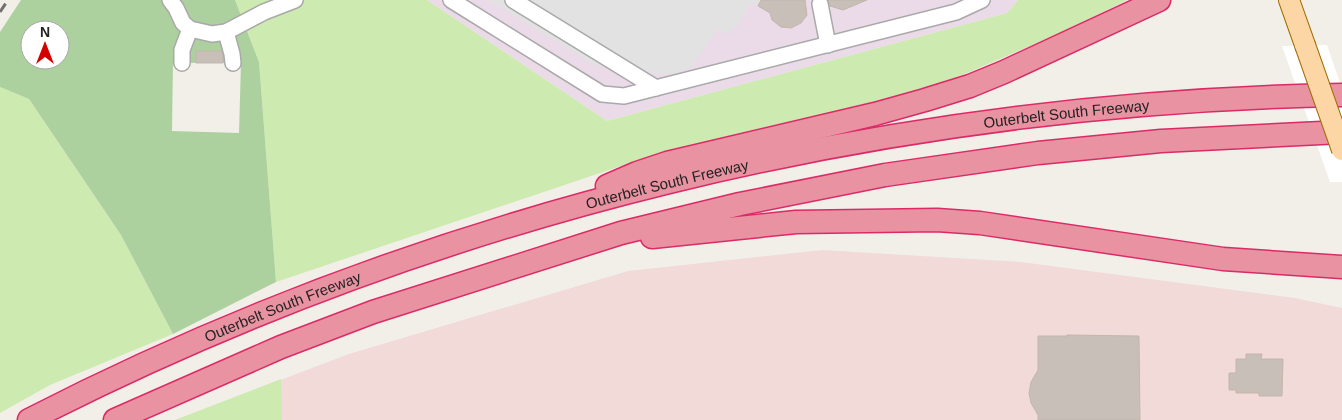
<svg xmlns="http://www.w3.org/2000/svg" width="1342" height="420" viewBox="0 0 1342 420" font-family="Helvetica,sans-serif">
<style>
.commercial{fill:#f2dad9}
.industrial{fill:#ebdbe8}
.grass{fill:#cdebb0}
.forest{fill:#add19e;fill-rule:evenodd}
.parking{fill:#e2e2e2}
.pier{fill:#fff}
.building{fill:#c7bfb8;stroke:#c4b6ab}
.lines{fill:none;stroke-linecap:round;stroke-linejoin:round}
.minor-casing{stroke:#a9a9a9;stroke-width:18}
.major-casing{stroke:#a06b00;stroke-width:22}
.highway-casing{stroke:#dc2a67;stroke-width:25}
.minor{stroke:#fff;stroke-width:15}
.major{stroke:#fcd6a4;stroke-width:20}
.highway{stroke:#e892a2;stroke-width:22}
.rail{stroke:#707070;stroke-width:3;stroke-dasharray:10 10;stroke-linecap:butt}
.major-bridge-casing{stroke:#a06b00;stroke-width:22;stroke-linecap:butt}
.major-bridge{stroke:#fcd6a4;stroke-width:20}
.labels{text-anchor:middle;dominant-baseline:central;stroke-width:4;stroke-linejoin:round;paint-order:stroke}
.street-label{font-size:15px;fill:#222;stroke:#fff}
</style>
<rect width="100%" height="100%" fill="#f2efe9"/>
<path class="commercial" d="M822 250 1021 262 1295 298 1342 308V420H175L349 354 628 271Z"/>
<path class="industrial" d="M427 0H1018L1007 13 607 121Z"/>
<g class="grass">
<path d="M235 0H427L607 121 1007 13 1018 0H1127L1063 32 927 90 624 165 276 282 259 62Z"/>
<path d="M0 87 29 99 121 235 173 334 50 385 0 413Z"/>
<path d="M281 379 282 420H175Z"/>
</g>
<path class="forest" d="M21 0H235L259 62 276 282 173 334 121 235 29 99 0 87V32ZM30 30H60V60H30ZM196 51H223V63H241L239 133 172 131 173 62 196 63Z"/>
<path class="parking" d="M489 0H761L758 6 751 3 738 25 732 30 726 34 718 29 692 66 674 74H656L637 68 608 50 598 67Z"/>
<path class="pier" d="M1327 45 1342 89V182H1330L1282 46Z"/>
<g class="building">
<path d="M761 0H805L807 15 801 23 791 28 781 27 772 20 770 13 758 6Z"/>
<path d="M828 0H867L843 10 830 6Z"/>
<path d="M196 51H222L223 63H196Z"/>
<path d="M1067 335 1139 336 1140 420H1038V415L1031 403 1029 393 1031 382 1038 370V336H1067Z"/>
<path d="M1246 354H1262L1261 359H1283L1282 396H1259V393H1236V390H1229V373H1236V359H1246Z"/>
</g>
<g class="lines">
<defs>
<g id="minor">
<path d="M170 0 176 8 183 23 190 29 212 34 226 32 264 12 295 0"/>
<path d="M451 0 602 94 624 96 956 12 982 0"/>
<path d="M513 0 656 88"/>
<path d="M820 4 828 45"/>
<path d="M226 32 232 54 233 63"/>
<path d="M182 63V50L190 29"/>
</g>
<path id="major" d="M1289 0 1305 45"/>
<g id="highway">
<path d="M607 186 637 173 667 163 875 114 925 100 970 86 1004 72 1159 0"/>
<path d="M652 237 796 222 937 220 980 223 1223 259 1342 267"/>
<path id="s1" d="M29 420C434 212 887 103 1342 95"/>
<path d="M115 420 281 347 373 312 621 233 740 204 885 175 1038 153 1161 141 1342 132"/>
</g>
</defs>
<use href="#minor" class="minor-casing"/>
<use href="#major" class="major-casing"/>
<use href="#highway" class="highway-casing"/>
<use href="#minor" class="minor"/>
<use href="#major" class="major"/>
<use href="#highway" class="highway"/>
<path class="rail" d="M0 12 8 0"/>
<defs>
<path id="major-bridge" d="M1305 45 1342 150"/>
</defs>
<use href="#major-bridge" class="major-bridge-casing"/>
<use href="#major-bridge" class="major-bridge"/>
</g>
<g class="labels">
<g class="street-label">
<text stroke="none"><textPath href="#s1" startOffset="1088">Outerbelt South Freeway</textPath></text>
<text stroke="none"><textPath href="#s1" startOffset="682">Outerbelt South Freeway</textPath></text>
<text stroke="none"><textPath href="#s1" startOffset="278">Outerbelt South Freeway</textPath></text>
</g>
</g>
<g transform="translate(45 45)"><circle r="24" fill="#ffffff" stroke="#a7a7a7"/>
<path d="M0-4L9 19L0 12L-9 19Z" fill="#d40000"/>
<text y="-8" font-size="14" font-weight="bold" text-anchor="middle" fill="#222222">N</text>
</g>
</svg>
